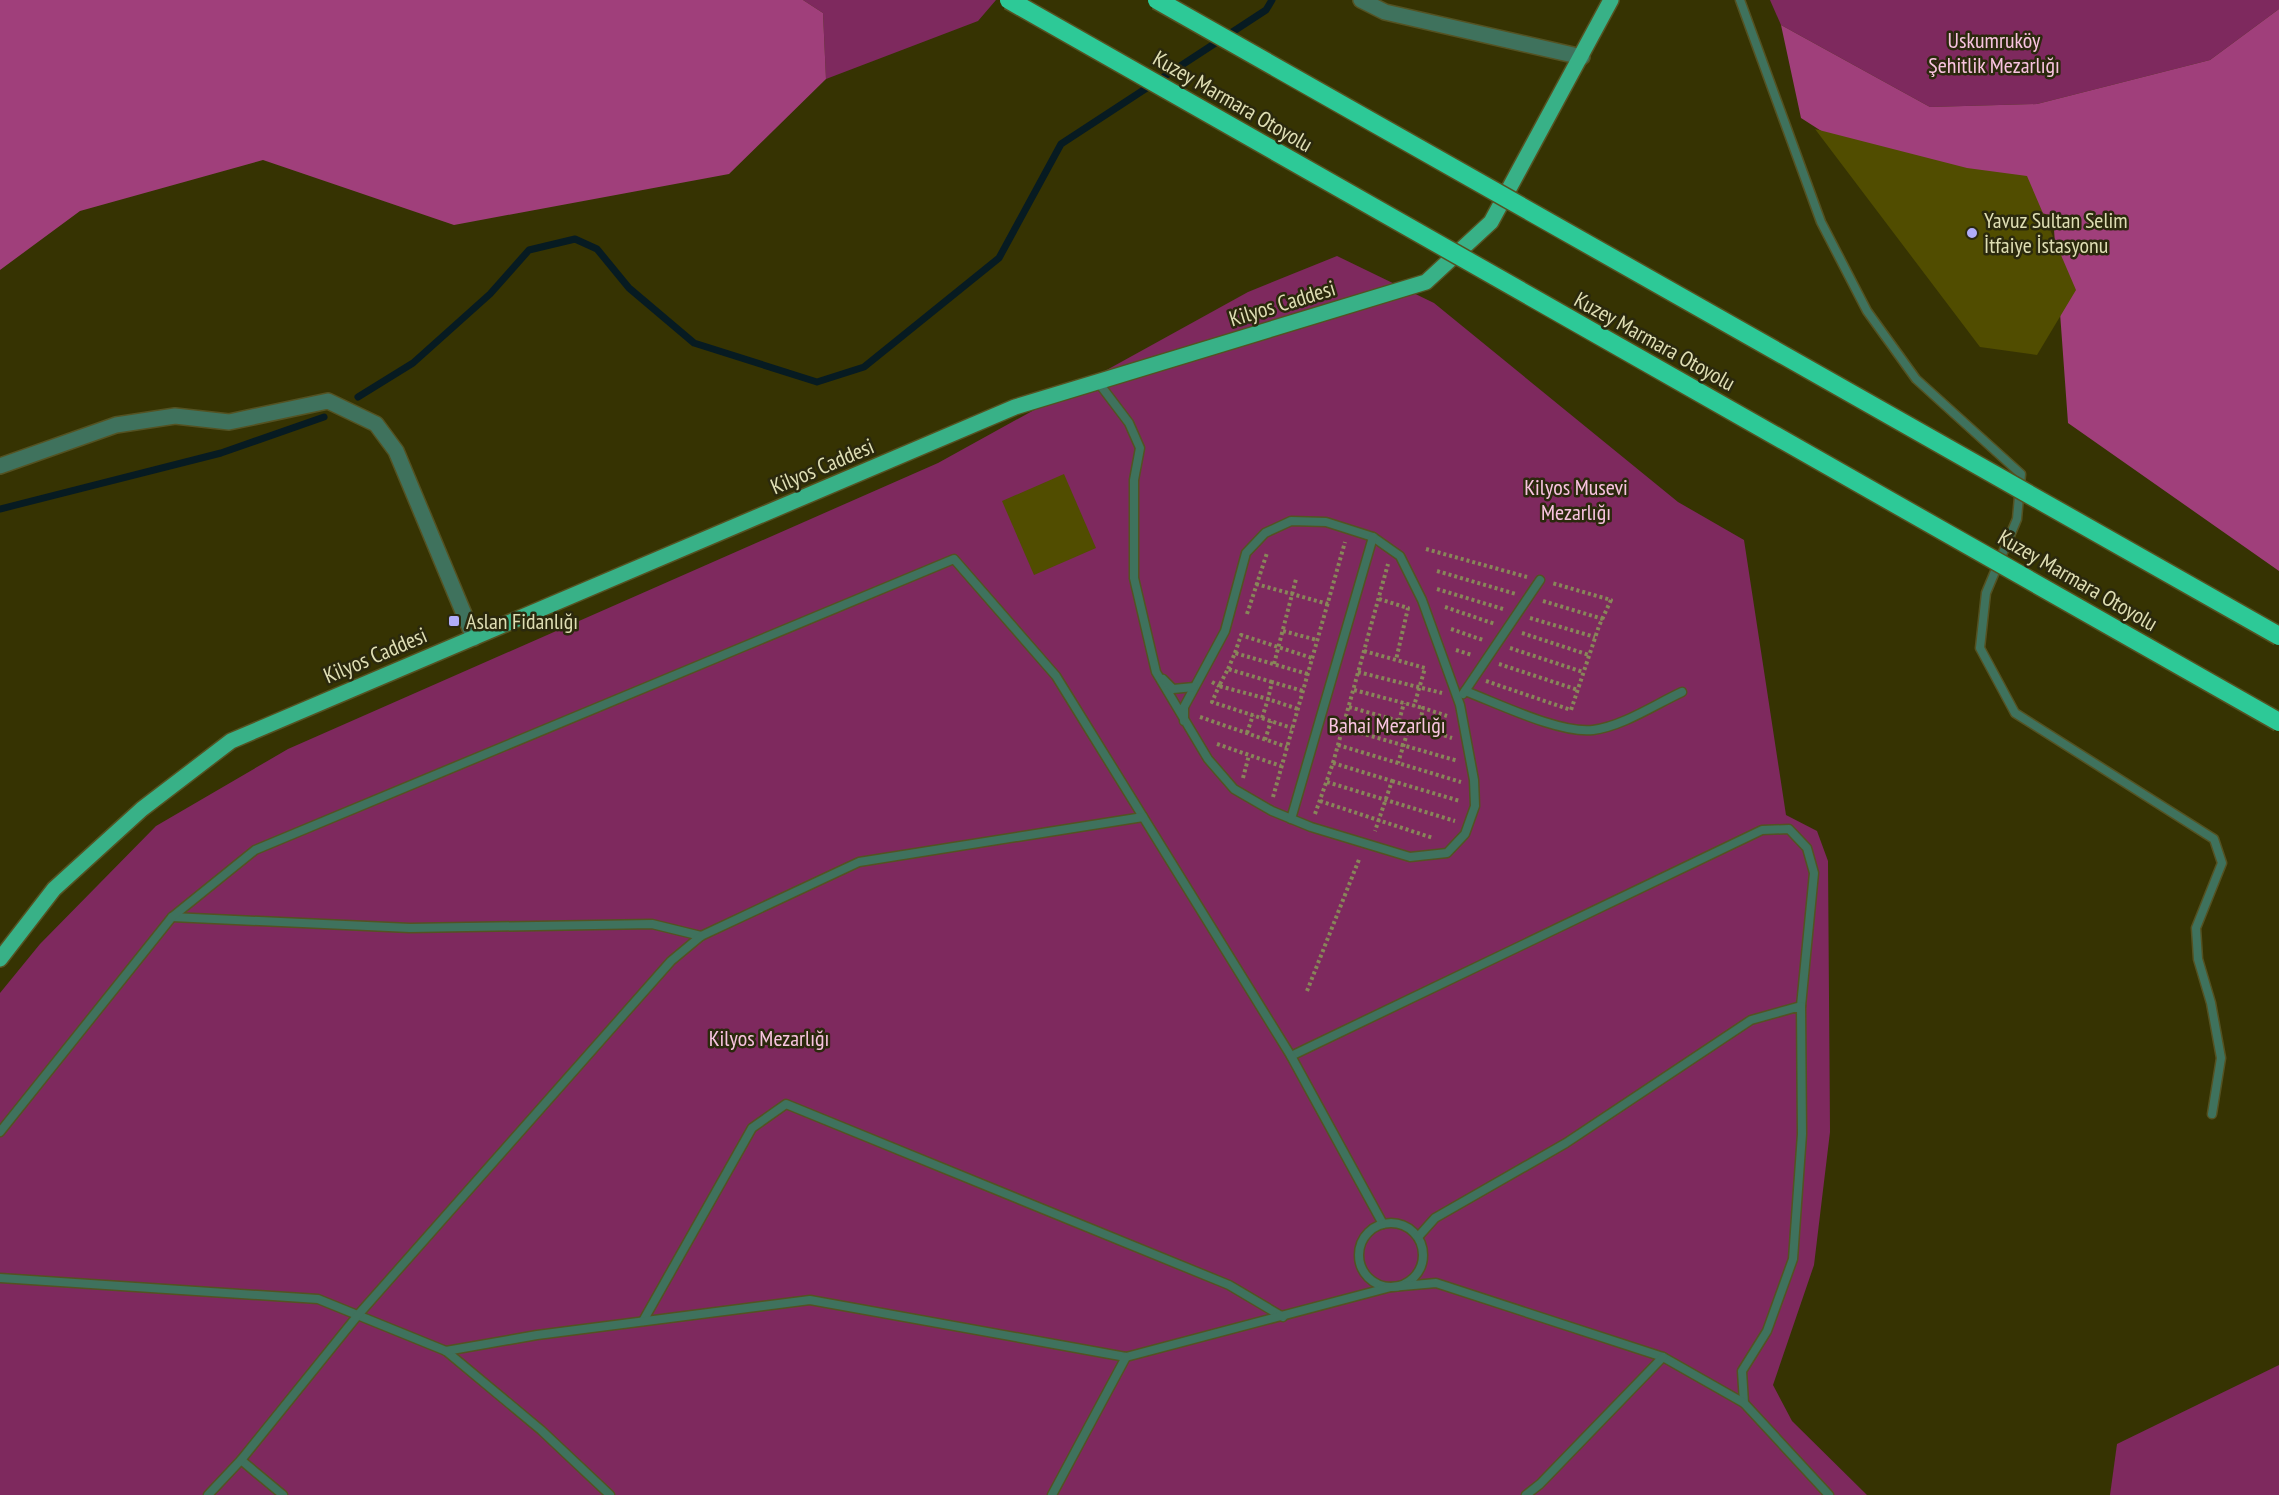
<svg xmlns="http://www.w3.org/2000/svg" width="2279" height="1495" viewBox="0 0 2279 1495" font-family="'PT Sans Narrow',sans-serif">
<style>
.green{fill:#7e295e}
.forest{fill:#a03f7b}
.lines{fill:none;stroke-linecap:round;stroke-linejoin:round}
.stream{stroke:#071b22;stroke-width:7}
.building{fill:#514d00}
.lane-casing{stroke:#545222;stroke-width:11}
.street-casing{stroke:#545222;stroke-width:18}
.primary-casing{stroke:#545222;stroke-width:18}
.path{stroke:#888659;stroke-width:4;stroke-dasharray:3 3;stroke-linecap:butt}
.lane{stroke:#3f725d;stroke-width:8}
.street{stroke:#3f725d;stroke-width:15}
.primary{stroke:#38b187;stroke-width:15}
.highway-bridge-casing{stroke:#545222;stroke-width:21;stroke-linecap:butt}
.highway-bridge{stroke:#2dc997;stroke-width:18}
.poi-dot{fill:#b1adfa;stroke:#2b290d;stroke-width:2}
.labels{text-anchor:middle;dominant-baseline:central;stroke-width:5;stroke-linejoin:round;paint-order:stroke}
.park-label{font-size:22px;fill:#f9c4e0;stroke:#2b290d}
.street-label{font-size:22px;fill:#dfdeb4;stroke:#2b290d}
.poi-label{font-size:22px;fill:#dfdeb4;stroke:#2b290d;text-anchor:start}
</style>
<rect width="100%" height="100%" fill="#363302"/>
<g class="green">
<path d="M803 0H996L978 21 826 79 823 13Z"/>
<path d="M1770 0H2279V9L2210 60 2037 104 1930 107 1781 25Z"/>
<path d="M1337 256 1434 303 1678 502 1744 540 1786 815 1817 831 1828 861 1830 1132 1814 1265 1773 1385 1792 1421 1867 1495H0V993L40 944 156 826 288 749 938 463 1248 292Z"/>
<path d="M2279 1365V1495H2110L2117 1444Z"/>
</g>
<g class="forest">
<path d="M0 0H803L823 13 826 79 729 174 454 225 263 160 80 211 0 270Z"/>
<path d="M2279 9V571L2068 423 2053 216 1887 173 1801 118 1781 25 1930 107 2037 104 2210 60Z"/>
</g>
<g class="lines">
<g class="stream">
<path d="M358 397 413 363 490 294 529 250 575 239 597 249 629 288 694 343 817 382 864 367 999 258 1061 144 1266 10 1272 0"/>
<path d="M0 509 221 453 324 417"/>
</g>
</g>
<g class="building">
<path d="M1815 129 1967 168 2027 176 2076 290 2037 355 1980 347Z"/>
<path d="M1064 474 1096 548 1034 575 1002 501Z"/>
</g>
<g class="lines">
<defs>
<g id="lane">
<path d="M1740 0 1821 222 1867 311 1916 379 2021 474 2017 519 1986 593 1980 648 2015 713 2214 839 2222 863 2196 928 2198 959 2211 1003 2221 1058 2212 1114"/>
<path d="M1098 382 1129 423 1140 448 1134 480V578L1156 672 1208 759 1234 789 1272 811 1311 827 1410 857 1447 853 1465 834 1475 806 1474 780 1460 705 1422 600 1400 556 1373 537 1326 522 1291 521 1265 533 1246 553 1225 631 1184 707V721"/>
<path d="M1163 679 1173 689 1194 687"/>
<path d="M1465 691C1497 703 1560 734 1593 730 1623 726 1654 705 1682 692"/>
<path d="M1463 694 1540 580"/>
<path d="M1291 819 1373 537"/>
<path d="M172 917 410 928 652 924 701 936"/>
<path d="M1291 1056 1762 830 1789 829 1807 848 1814 873 1801 1006"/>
<path d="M0 1132 172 917 255 850 954 559 1056 676 1291 1056 1383 1224"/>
<circle cx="1391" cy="1255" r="32"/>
<path d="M1418 1237 1435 1218 1566 1143 1751 1020 1801 1006 1802 1134 1793 1259 1767 1331 1742 1371 1744 1403"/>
<path d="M0 1278 318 1299 446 1351 541 1430 610 1495"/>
<path d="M643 1321 752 1128 786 1104 1229 1285 1283 1317"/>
<path d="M446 1351 537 1335 810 1300 1126 1357 1391 1287 1436 1283 1663 1357 1744 1403 1829 1495"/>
<path d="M241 1460 283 1495"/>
<path d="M208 1495 241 1460 358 1315 671 961 701 936 859 862 1143 817"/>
<path d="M1052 1495 1126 1357"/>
<path d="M1526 1495 1540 1484 1663 1357"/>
</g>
<g id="street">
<path d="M1361 0 1385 12 1582 57"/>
<path d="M0 466 116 425 175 416 229 422 328 401 376 424 396 451 474 638"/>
</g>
<path id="primary" d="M0 959 54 889 142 809 231 741 1015 407 1426 282 1491 222 1611 0"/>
</defs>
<use href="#lane" class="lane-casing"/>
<use href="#street" class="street-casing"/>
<use href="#primary" class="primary-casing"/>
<g class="path">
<path d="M1426 549 1527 577"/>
<path d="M1437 571 1516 594"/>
<path d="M1256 584 1328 604"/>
<path d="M1437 589 1503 609"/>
<path d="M1379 599 1408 608 1396 660"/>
<path d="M1543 601 1603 619"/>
<path d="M1445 607 1495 624"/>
<path d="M1247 614 1267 553"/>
<path d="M1530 618 1595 637"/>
<path d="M1451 629 1483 640"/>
<path d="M1283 631 1317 640"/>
<path d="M1522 633 1589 655"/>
<path d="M1510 648 1583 672"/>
<path d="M1456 650 1472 655"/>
<path d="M1364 651 1425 668 1414 706"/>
<path d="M1235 653 1241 635 1312 658"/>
<path d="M1274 664 1296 579"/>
<path d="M1499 664 1578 690"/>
<path d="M1228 669 1235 653 1308 674"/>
<path d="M1358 672 1442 693"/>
<path d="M1486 681 1571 710 1599 626 1611 600 1552 583"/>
<path d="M1212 682 1219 686 1212 702 1292 728"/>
<path d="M1272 682 1228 669 1219 686 1268 699 1272 682 1303 691"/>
<path d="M1354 690 1423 708"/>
<path d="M1349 707 1410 724 1398 763"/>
<path d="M1200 717 1287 747"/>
<path d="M1262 718 1268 699 1298 709"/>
<path d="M1399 721 1404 703"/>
<path d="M1410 724 1452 738"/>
<path d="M1419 727 1423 708 1447 716"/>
<path d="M1343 728 1458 761"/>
<path d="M1247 733 1253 715"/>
<path d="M1265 740 1271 721"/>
<path d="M1217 744 1281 766"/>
<path d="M1338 745 1461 782"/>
<path d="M1333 763 1388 564"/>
<path d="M1243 778 1249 755"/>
<path d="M1392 781 1460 801"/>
<path d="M1327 782 1455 821"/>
<path d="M1273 797 1345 542"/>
<path d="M1320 801 1433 838"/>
<path d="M1315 814 1333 763 1392 781 1375 831"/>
<path d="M1307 991 1360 857"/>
</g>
<use href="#lane" class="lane"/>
<use href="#street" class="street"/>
<use href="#primary" class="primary"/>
<defs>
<g id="highway-bridge">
<path d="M1009 0 2279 722"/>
<path d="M1157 0 2279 636"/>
</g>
</defs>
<use href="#highway-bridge" class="highway-bridge-casing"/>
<use href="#highway-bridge" class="highway-bridge"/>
</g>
<g class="poi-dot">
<circle cx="1972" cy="233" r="6"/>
<rect x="448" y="615" width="12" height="12" rx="3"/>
</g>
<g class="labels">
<g class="park-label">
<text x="1994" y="40">Uskumruköy<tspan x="1994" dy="25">Şehitlik Mezarlığı</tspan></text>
<text x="1576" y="487">Kilyos Musevi<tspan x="1576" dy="25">Mezarlığı</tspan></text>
<text x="1387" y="725">Bahai Mezarlığı</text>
<text x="769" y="1038">Kilyos Mezarlığı</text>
</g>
<g class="street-label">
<text transform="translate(1233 101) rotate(30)">Kuzey Marmara Otoyolu</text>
<text transform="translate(1282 303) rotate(-17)">Kilyos Caddesi</text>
<text transform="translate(1655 341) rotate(29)">Kuzey Marmara Otoyolu</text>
<text transform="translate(822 466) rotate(-23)">Kilyos Caddesi</text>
<text transform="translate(2078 580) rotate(30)">Kuzey Marmara Otoyolu</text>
<text transform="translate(375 655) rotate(-23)">Kilyos Caddesi</text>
</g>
<g class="poi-label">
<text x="1984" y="220">Yavuz Sultan Selim<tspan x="1984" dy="25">İtfaiye İstasyonu</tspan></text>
<text x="466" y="621">Aslan Fidanlığı</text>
</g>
</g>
</svg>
